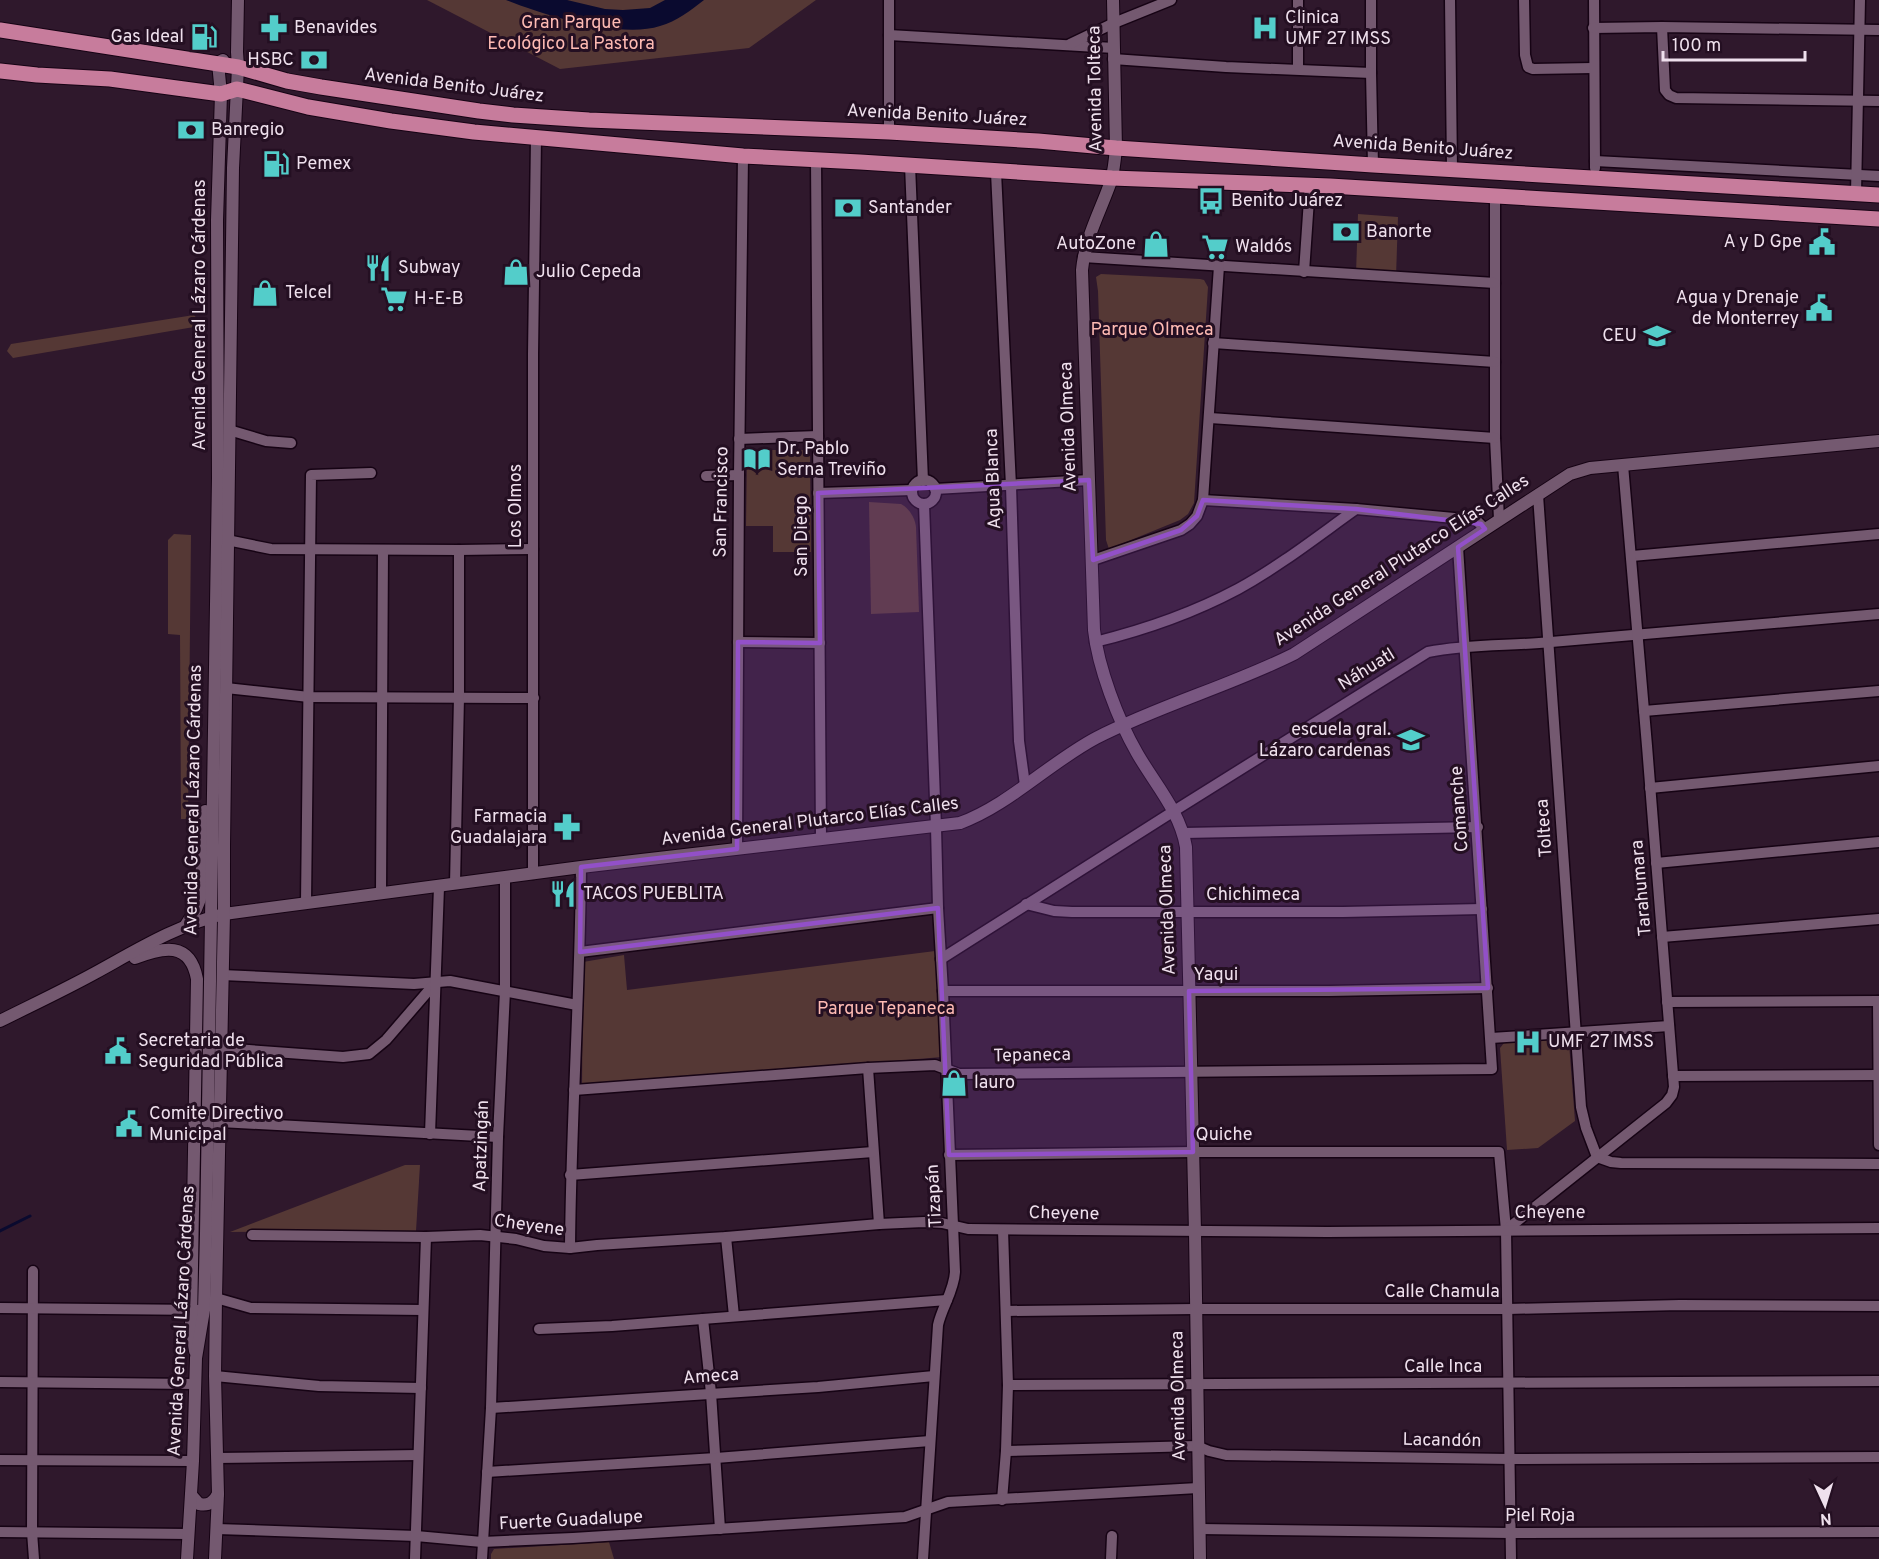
<svg xmlns="http://www.w3.org/2000/svg" width="1879" height="1559" viewBox="0 0 1879 1559" font-family="Overpass,sans-serif">
<style>
.green{fill:#553835}
.water{fill:#0a0a2f}
.lines{fill:none;stroke-linecap:round;stroke-linejoin:round}
.stream{stroke:#0a0a2f;stroke-width:3}
.minor-casing{stroke:#160314;stroke-width:13}
.tertiary-casing{stroke:#160314;stroke-width:14}
.primary-casing{stroke:#160314;stroke-width:17}
.minor{stroke:#745970;stroke-width:10}
.tertiary{stroke:#745970;stroke-width:12}
.primary{stroke:#c77c9c;stroke-width:15}
.marked{fill:#9250c8;fill-opacity:0.2;stroke:#9250c8;stroke-width:4.5;stroke-linejoin:round}
.labels{text-anchor:middle;dominant-baseline:central;stroke-width:6;stroke-linejoin:round;paint-order:stroke}
.poi-label{font-size:18px;fill:#efe0ed;stroke:#240f22;text-anchor:start}
.park-label{font-size:18px;fill:#febab3;stroke:#240f22}
.street-label{font-size:18px;fill:#efe0ed;stroke:#240f22}
</style>
<rect width="100%" height="100%" fill="#2f182c"/>
<g class="green">
<path d="M427 0H816L749 48 560 69Z"/>
<path d="M1358 214 1398 217 1396 277 1356 274Z"/>
<path d="M1101 274 1200 279 1204 280 1208 287 1194 503 1188 514 1180 520 1109 549 1106 540 1098 291 1096 277Z"/>
<path d="M194 315 199 321 194 327 13 358 7 351 11 344Z"/>
<path d="M751 450H806L810 455 811 552H773V526H746L747 454Z"/>
<path d="M869 502 901 504C909 508 915 518 916 527L919 612 871 614Z"/>
<path d="M174 534 191 535 188 819H181L180 635 168 634V540Z"/>
<path d="M935 951 942 1057 582 1087 583 962 624 955 627 990Z"/>
<path d="M1565 1039 1569 1043 1575 1121 1538 1148 1507 1150 1500 1048 1504 1043Z"/>
<path d="M405 1165H420L416 1231 230 1232Z"/>
<path d="M609 1542 614 1559H491V1554L494 1549Z"/>
</g>
<path class="water" d="M506 0H567L605 9 623 10 650 8 665 0H704C690 11 677 21 660 26 621 39 543 15 506 0Z"/>
<g class="lines">
<path class="stream" d="M0 1231 30 1216"/>
<defs>
<g id="minor">
<path d="M1298 0V69"/>
<path d="M1371 0V73L1373 165"/>
<path d="M1450 0 1452 169"/>
<path d="M1524 0 1525 55 1528 67 1533 69 1593 68"/>
<path d="M1594 0 1595 168"/>
<path d="M1662 27 1665 90 1669 95 1676 98 1879 101"/>
<path d="M1593 28 1662 27 1879 30"/>
<path d="M889 35 1114 48"/>
<path d="M1070 44 1114 23 1171 0"/>
<path d="M1113 59 1226 67 1371 73"/>
<path d="M889 132V0"/>
<path d="M816 160 821 839"/>
<path d="M1595 161 1879 176"/>
<path d="M910 165 923 481"/>
<path d="M996 172 1011 486 1019 741 1025 785"/>
<path d="M1856 193 1860 0"/>
<path d="M1495 198V438L1499 519"/>
<path d="M1083 257 1495 283"/>
<path d="M1304 272 1310 185"/>
<path d="M1213 343 1495 362"/>
<path d="M1210 418 1495 438"/>
<path d="M229 430 266 441 291 443"/>
<path d="M739 439 818 436"/>
<path d="M706 476 739 475"/>
<circle cx="924" cy="492" r="12"/>
<path d="M935 489 1089 480"/>
<path d="M818 493 912 490"/>
<path d="M1538 495 1581 1107 1586 1128 1597 1157 1611 1162 1621 1163 1879 1164"/>
<path d="M1203 500 1356 509 1476 520 1485 529"/>
<path d="M227 540 271 549 459 550 533 549"/>
<path d="M1632 556 1879 534"/>
<path d="M1093 560 1181 530 1190 524 1197 516 1203 500 1219 266"/>
<path d="M738 642 820 643"/>
<path d="M1095 642C1144 630 1193 613 1238 589 1280 566 1318 536 1356 509"/>
<path d="M226 688 309 697 534 698"/>
<path d="M1644 711 1879 691"/>
<path d="M1650 788 1879 766"/>
<path d="M1184 833 1478 827"/>
<path d="M737 849 739 475 743 156"/>
<path d="M1656 863 1879 842"/>
<path d="M533 874V354L536 138"/>
<path d="M455 884 459 697V550"/>
<path d="M381 893 383 550"/>
<path d="M306 902 311 475 371 473"/>
<path d="M1026 904 1054 911 1072 912H1343L1482 909"/>
<path d="M1662 937 1879 919"/>
<path d="M580 952 938 908"/>
<path d="M941 959 1174 811 1428 652C1469 644 1510 646 1551 642 1660 632 1770 624 1879 614"/>
<path d="M222 975 414 984 450 981 577 1005"/>
<path d="M943 991H1329L1488 988"/>
<path d="M1878 1001 1879 1145"/>
<path d="M1667 1002 1879 1001"/>
<path d="M1491 1038 1669 1026"/>
<path d="M221 1048 343 1057 369 1054 386 1040 436 982"/>
<path d="M868 1068 879 1224"/>
<path d="M1673 1076 1879 1075"/>
<path d="M574 1090 868 1068 935 1065 959 1074 1492 1069 1458 547"/>
<path d="M220 1122 498 1137"/>
<path d="M430 1134 439 887"/>
<path d="M949 1155 1193 1152H1499L1506 1230 1511 1559"/>
<path d="M570 1175 873 1152"/>
<path d="M1506 1230 1666 1103 1672 1095 1674 1087 1647 746 1623 465"/>
<path d="M252 1235 426 1237 480 1235 516 1239 544 1246 570 1248 597 1245 726 1237 879 1224 924 1222 942 1223 968 1229 1327 1232 1879 1228"/>
<path d="M726 1237 734 1316"/>
<path d="M570 1248C571 1121 580 994 581 867"/>
<path d="M33 1271 32 1532 34 1559"/>
<path d="M216 1298 251 1308 423 1310"/>
<path d="M0 1308 204 1310"/>
<path d="M1006 1311 1195 1309H1508L1680 1305 1879 1306"/>
<path d="M703 1319 711 1393 720 1529"/>
<path d="M539 1329 612 1326 947 1300"/>
<path d="M215 1376 319 1386 421 1388"/>
<path d="M0 1382 195 1384"/>
<path d="M1008 1385 1879 1381"/>
<path d="M491 1408 818 1387 934 1376"/>
<path d="M1006 1451 1197 1446 1209 1451 1226 1455 1510 1459 1879 1457"/>
<path d="M217 1458 418 1455"/>
<path d="M0 1460 193 1461"/>
<path d="M487 1472 716 1458 930 1441"/>
<path d="M1002 1500 1006 1451 1008 1385 1003 1230"/>
<path d="M217 1529 416 1536 482 1542 573 1538 905 1517 948 1502 1198 1488"/>
<path d="M1200 1529 1510 1533 1879 1532"/>
<path d="M0 1532 188 1534"/>
<path d="M415 1559 426 1237"/>
<path d="M482 1559 491 1408 498 1137 505 991V877"/>
<path d="M923 1559 938 1325C942 1307 954 1291 955 1272L943 991 938 908 936 827 924 504"/>
<path d="M1111 1559 1112 1536"/>
</g>
<g id="tertiary">
<path d="M1113 0 1116 148C1115 159 1114 170 1111 181 1101 210 1085 238 1082 270L1094 630C1098 667 1118 720 1137 753 1154 783 1180 811 1186 847L1195 1232 1200 1559"/>
<path d="M186 925 196 909 200 899 205 811"/>
<path d="M135 958C163 947 190 941 197 979L191 1324 195 1351"/>
<path d="M0 1021C32 1005 64 990 95 973 137 950 177 925 224 914L581 867 960 823C1009 805 1049 763 1096 738 1160 705 1230 686 1294 654L1570 474 1590 468 1879 441"/>
<path d="M191 1495 199 1504C209 1506 214 1502 218 1494"/>
<path d="M187 1559 193 1461 196 1358 204 1310 206 1234 218 478 217 220 221 94 218 63 223 60"/>
<path d="M215 1559 218 1494 215 1376 216 1298 224 914V846L233 168 238 67 237 52 238 0"/>
</g>
<g id="primary">
<path d="M0 30 238 67 287 81 321 87 479 111 513 115 589 120 889 132 1038 141 1116 148 1373 165 1879 195"/>
<path d="M0 71 37 75 110 79 221 94 237 89 308 107 391 121 474 132 743 156 860 162 1112 178 1330 186 1879 219"/>
</g>
</defs>
<use href="#minor" class="minor-casing"/>
<use href="#tertiary" class="tertiary-casing"/>
<use href="#primary" class="primary-casing"/>
<use href="#minor" class="minor"/>
<use href="#tertiary" class="tertiary"/>
<use href="#primary" class="primary"/>
</g>
<path class="marked" d="M1089 480 1093 560 1181 530 1197 516 1203 500 1356 509 1481 524 1485 529 1458 547 1488 988 1189 991 1193 1152 949 1155 938 908 580 952 581 867 737 849 738 642 820 643 818 493Z"/>
<defs>
<symbol id="pharmacy-bare" viewBox="-9 -9 18 18"><path d="M-2-6h4v4h4v4h-4v4h-4v-4h-4v-4h4Z" fill="#53cdca" stroke="#240f22" stroke-width="2.5" paint-order="stroke"/></symbol>
<symbol id="hospital-bare" viewBox="-9 -9 18 18"><path d="M-5-5h3v3.5h4V-5h3V5h-3V1.5h-4V5h-3Z" fill="#53cdca" stroke="#240f22" stroke-width="2.5" paint-order="stroke"/></symbol>
<symbol id="fuel-bare" viewBox="-9 -9 18 18"><path d="M-5.5-6h7V0h2V4h1.3V-2.5L3-4.5l.8-.8L6-3V5H2.5V1h-1V6h-7ZM-4.2-4.7v3.2H.2V-4.7Z" fill="#53cdca" stroke="#240f22" stroke-width="2.5" paint-order="stroke"/></symbol>
<symbol id="bank-bare" viewBox="-9 -9 18 18"><path d="M-6-4H6V4H-6ZM0-2.3a2.3 2.3 0 1 0 0 4.6a2.3 2.3 0 1 0 0-4.6Z" fill="#53cdca" stroke="#240f22" stroke-width="2.5" paint-order="stroke"/></symbol>
<symbol id="bus-bare" viewBox="-9 -9 18 18"><path d="M-5-6H5V4H4V6H2V4H-2V6H-4V4H-5ZM-3.5-4V0h7V-4ZM-3.5 1.2v1.5H-2V1.2ZM2 1.2v1.5H3.5V1.2Z" fill="#53cdca" stroke="#240f22" stroke-width="2.5" paint-order="stroke"/></symbol>
<symbol id="civic-bare" viewBox="-9 -9 18 18"><path d="M-.6-6.5H3V-4.5H.6V-3L4-1V1h2V6H-6V1h2V-1L-.6-3ZM-1.2 2.5V6h2.4V2.5Z" fill="#53cdca" stroke="#240f22" stroke-width="2.5" paint-order="stroke"/></symbol>
<symbol id="shop-bare" viewBox="-9 -9 18 18"><path d="M-5-2.5h2.3a2.7 3.5 0 0 1 5.4 0H5L5.5 6h-11ZM-1.5-2.5h3a1.5 2.3 0 0 0-3 0Z" fill="#53cdca" stroke="#240f22" stroke-width="2.5" paint-order="stroke"/></symbol>
<symbol id="supermarket-bare" viewBox="-9 -9 18 18"><path d="M-6-5.5h2.5l.6 2H6L4.5 2H-2.5L-4.4-4H-6ZM-1.5 3.2a1.3 1.3 0 1 0 .1 0ZM3 3.2a1.3 1.3 0 1 0 .1 0Z" fill="#53cdca" stroke="#240f22" stroke-width="2.5" paint-order="stroke"/></symbol>
<symbol id="restaurant-bare" viewBox="-9 -9 18 18"><path d="M-5-6h1v4h1v-4h1v4h1v-4h1v5L-1.5 .5V6h-2V.5L-5-1ZM5-6V6H3V1.5H1.5Q1.5-4 5-6Z" fill="#53cdca" stroke="#240f22" stroke-width="2.5" paint-order="stroke"/></symbol>
<symbol id="school-bare" viewBox="-9 -9 18 18"><path d="M0-5L7-2L0 1L-7-2ZM-4 1L0 2.5L4 1V4Q0 6-4 4Z" fill="#53cdca" stroke="#240f22" stroke-width="2.5" paint-order="stroke"/></symbol>
<symbol id="library-bare" viewBox="-9 -9 18 18"><path d="M-6-4Q-3-5.5-.7-3.5V5Q-3 3-6 4ZM6-4Q3-5.5 .7-3.5V5Q3 3 6 4Z" fill="#53cdca" stroke="#240f22" stroke-width="2.5" paint-order="stroke"/></symbol>
</defs>
<g fill-rule="evenodd">
<use href="#pharmacy-bare" x="255" y="9" width="38" height="38"/>
<use href="#hospital-bare" x="1246" y="9" width="38" height="38"/>
<use href="#fuel-bare" x="185" y="18" width="38" height="38"/>
<use href="#bank-bare" x="295" y="41" width="38" height="38"/>
<use href="#bank-bare" x="172" y="111" width="38" height="38"/>
<use href="#fuel-bare" x="257" y="145" width="38" height="38"/>
<use href="#bus-bare" x="1192" y="182" width="38" height="38"/>
<use href="#bank-bare" x="829" y="189" width="38" height="38"/>
<use href="#bank-bare" x="1327" y="213" width="38" height="38"/>
<use href="#civic-bare" x="1803" y="223" width="38" height="38"/>
<use href="#shop-bare" x="1137" y="225" width="38" height="38"/>
<use href="#supermarket-bare" x="1196" y="228" width="38" height="38"/>
<use href="#restaurant-bare" x="359" y="249" width="38" height="38"/>
<use href="#shop-bare" x="497" y="253" width="38" height="38"/>
<use href="#shop-bare" x="246" y="274" width="38" height="38"/>
<use href="#supermarket-bare" x="375" y="280" width="38" height="38"/>
<use href="#civic-bare" x="1800" y="289" width="38" height="38"/>
<use href="#school-bare" x="1638" y="317" width="38" height="38"/>
<use href="#library-bare" x="738" y="440" width="38" height="38"/>
<use href="#school-bare" x="1392" y="721" width="38" height="38"/>
<use href="#pharmacy-bare" x="548" y="808" width="38" height="38"/>
<use href="#restaurant-bare" x="544" y="875" width="38" height="38"/>
<use href="#hospital-bare" x="1509" y="1023" width="38" height="38"/>
<use href="#civic-bare" x="99" y="1032" width="38" height="38"/>
<use href="#shop-bare" x="935" y="1064" width="38" height="38"/>
<use href="#civic-bare" x="110" y="1105" width="38" height="38"/>
</g>
<g class="labels">
<g class="poi-label">
<text x="1285" y="18">Clinica<tspan x="1285" dy="21">UMF 27 IMSS</tspan></text>
<text x="294" y="28">Benavides</text>
<text x="184" y="37" text-anchor="end">Gas Ideal</text>
<text x="294" y="60" text-anchor="end">HSBC</text>
<text x="211" y="130">Banregio</text>
<text x="296" y="164">Pemex</text>
<text x="1231" y="201">Benito Juárez</text>
<text x="868" y="208">Santander</text>
<text x="1366" y="232">Banorte</text>
<text x="1802" y="242" text-anchor="end">A y D Gpe</text>
<text x="1136" y="244" text-anchor="end">AutoZone</text>
<text x="1235" y="247">Waldo´s</text>
<text x="398" y="268">Subway</text>
<text x="536" y="272">Julio Cepeda</text>
<text x="285" y="293">Telcel</text>
<text x="1799" y="298" text-anchor="end">Agua y Drenaje<tspan x="1799" dy="21">de Monterrey</tspan></text>
<text x="414" y="299">H-E-B</text>
<text x="1637" y="336" text-anchor="end">CEU</text>
<text x="777" y="449">Dr. Pablo<tspan x="777" dy="21">Serna Treviño</tspan></text>
<text x="1391" y="730" text-anchor="end">escuela gral.<tspan x="1391" dy="21">Lázaro cardenas</tspan></text>
<text x="547" y="817" text-anchor="end">Farmacia<tspan x="547" dy="21">Guadalajara</tspan></text>
<text x="583" y="894">TACOS PUEBLITA</text>
<text x="138" y="1041">Secretaria de<tspan x="138" dy="21">Seguridad Pública</tspan></text>
<text x="1548" y="1042">UMF 27 IMSS</text>
<text x="974" y="1083">lauro</text>
<text x="149" y="1114">Comite Directivo<tspan x="149" dy="21">Municipal</tspan></text>
</g>
<g class="park-label">
<text x="571" y="23">Gran Parque<tspan x="571" dy="21">Ecológico La Pastora</tspan></text>
<text x="1152" y="330">Parque Olmeca</text>
<text x="886" y="1009">Parque Tepaneca</text>
</g>
<g class="street-label">
<text transform="translate(454 86) rotate(7)">Avenida Benito Juárez</text>
<text transform="translate(1096 89) rotate(-91)">Avenida Tolteca</text>
<text transform="translate(937 116) rotate(3)">Avenida Benito Juárez</text>
<text transform="translate(1423 148) rotate(4)">Avenida Benito Juárez</text>
<text transform="translate(200 315) rotate(-90)">Avenida General Lázaro Cárdenas</text>
<text transform="translate(1069 427) rotate(-92)">Avenida Olmeca</text>
<text transform="translate(994 479) rotate(-92)">Agua Blanca</text>
<text transform="translate(722 502) rotate(-89)">San Francisco</text>
<text transform="translate(516 506) rotate(-90)">Los Olmos</text>
<text transform="translate(802 536) rotate(-90)">San Diego</text>
<text transform="translate(1402 561) rotate(-33)">Avenida General Plutarco Elías Calles</text>
<text transform="translate(1367 670) rotate(-32)">Náhuatl</text>
<text transform="translate(194 800) rotate(-89)">Avenida General Lázaro Cárdenas</text>
<text transform="translate(1460 809) rotate(-94)">Comanche</text>
<text transform="translate(810 822) rotate(-7)">Avenida General Plutarco Elías Calles</text>
<text transform="translate(1545 828) rotate(-94)">Tolteca</text>
<text transform="translate(1642 888) rotate(-95)">Tarahumara</text>
<text x="1253" y="895">Chichimeca</text>
<text transform="translate(1168 910) rotate(-92)">Avenida Olmeca</text>
<text x="1216" y="975">Yaqui</text>
<text transform="translate(1032 1056) rotate(-1)">Tepaneca</text>
<text x="1224" y="1135">Quiche</text>
<text transform="translate(482 1146) rotate(-88)">Apatzingán</text>
<text transform="translate(935 1196) rotate(-93)">Tizapán</text>
<text x="1550" y="1213">Cheyene</text>
<text transform="translate(1064 1214) rotate(1)">Cheyene</text>
<text transform="translate(529 1226) rotate(8)">Cheyene</text>
<text x="1442" y="1292">Calle Chamula</text>
<text transform="translate(182 1321) rotate(-87)">Avenida General Lázaro Cárdenas</text>
<text x="1443" y="1367">Calle Inca</text>
<text transform="translate(711 1377) rotate(-4)">Ameca</text>
<text transform="translate(1179 1396) rotate(-91)">Avenida Olmeca</text>
<text transform="translate(1442 1441) rotate(1)">Lacandón</text>
<text x="1540" y="1516">Piel Roja</text>
<text transform="translate(571 1521) rotate(-3)">Fuerte Guadalupe</text>
</g>
</g>
<g transform="translate(1825 1505) rotate(176)" stroke="#240f22" stroke-width="4.5" paint-order="stroke">
<path d="M0-4.5L10 22L0 15L-10 22Z" fill="#efe0ed"/>
<text y="-9" font-size="16" font-weight="bold" text-anchor="middle" fill="#efe0ed">N</text>
</g>
<path d="M1663 51v9h142v-9" fill="none" stroke="#efe0ed" stroke-width="3"/>
<text x="1672" y="51" font-size="18" fill="#efe0ed" stroke="#240f22" stroke-width="4.5" paint-order="stroke">100 m</text>
</svg>
